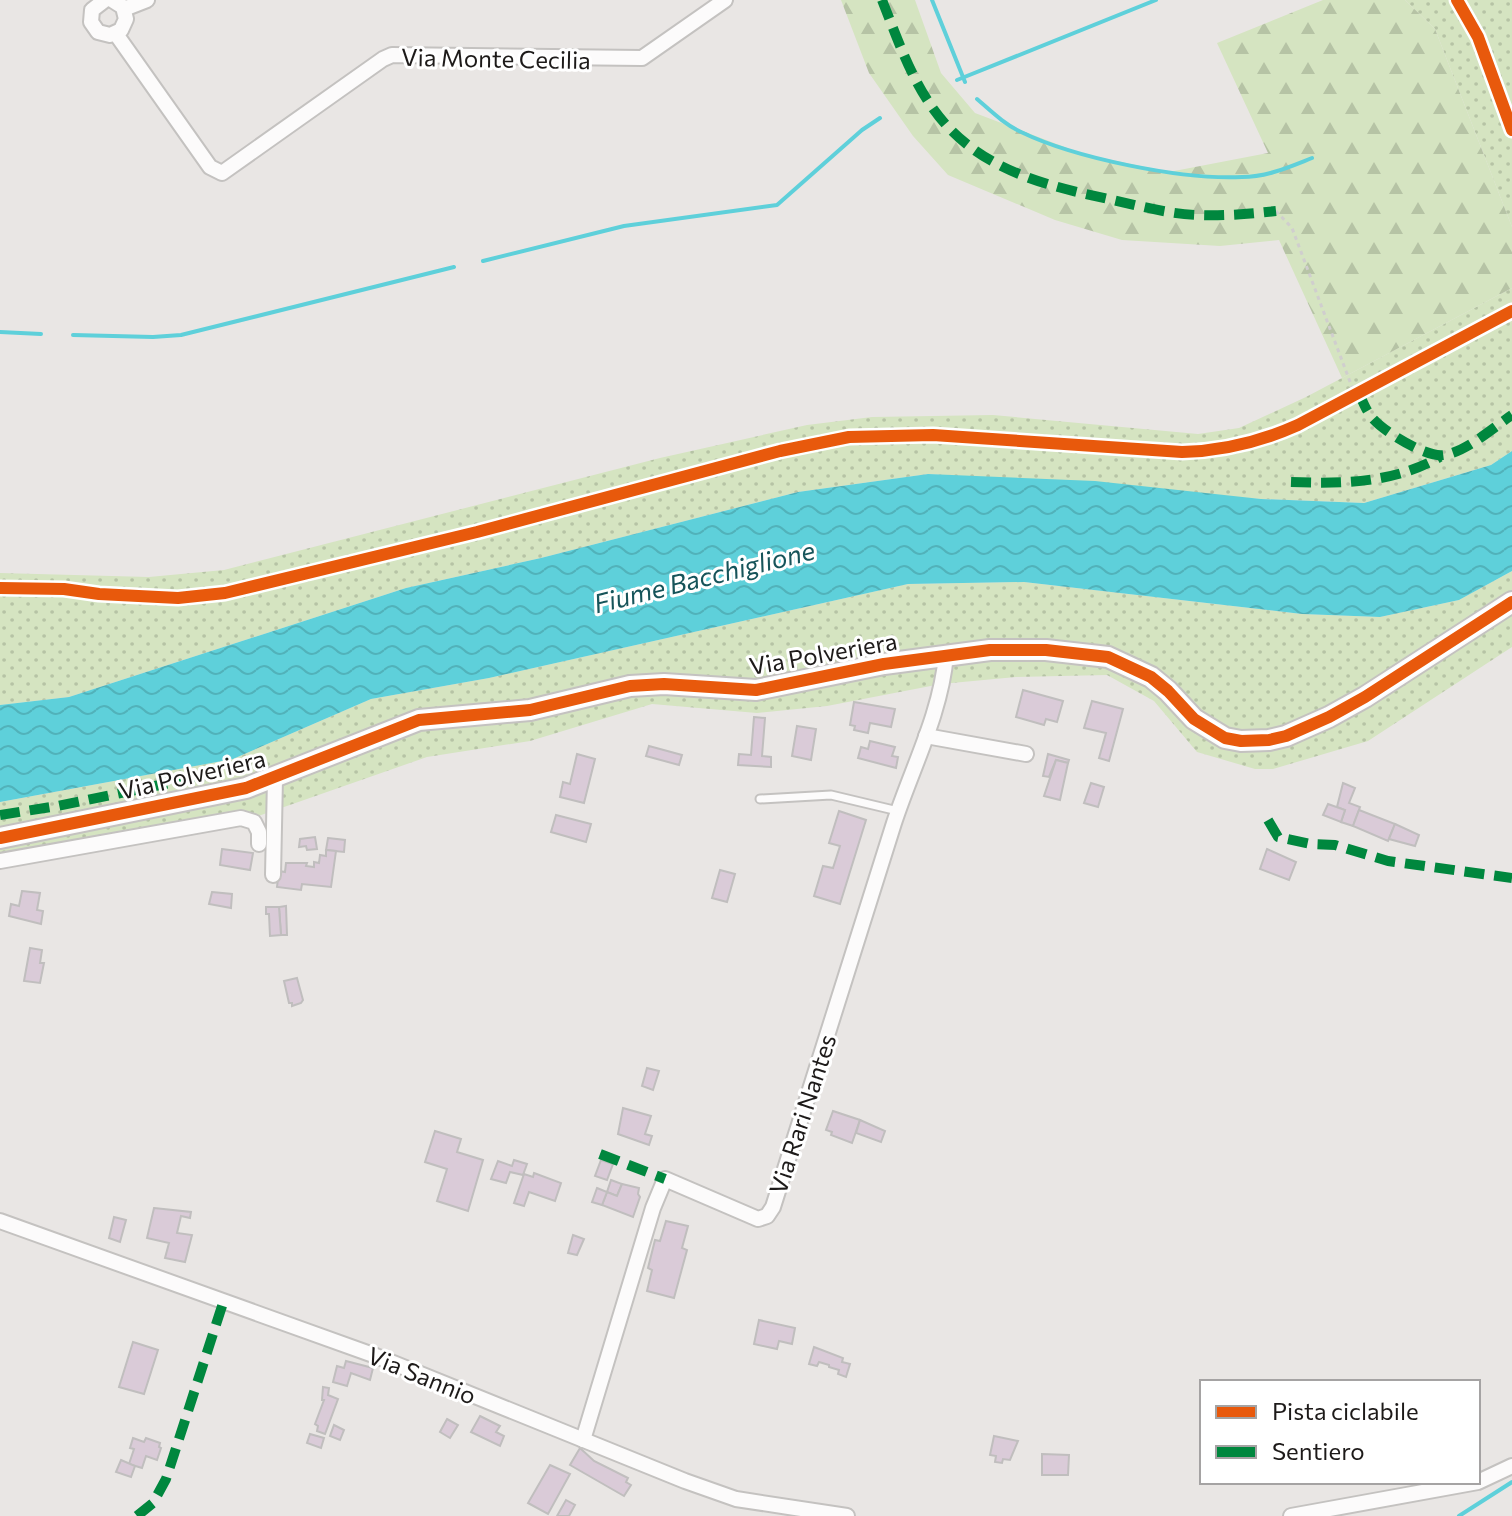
<svg xmlns="http://www.w3.org/2000/svg" width="1512" height="1516" viewBox="0 0 1512 1516" font-family="Commissioner,sans-serif">
<style>
.grass{fill:url(#grass-dots)}
.forest{fill:url(#forest-firs)}
.water{fill:url(#water-waves)}
.lines{fill:none;stroke-linecap:round;stroke-linejoin:round}
.stream{stroke:#5ed0da;stroke-width:4}
.building{fill:#dacbd8;stroke:#c0bebe;stroke-width:2}
.lane-casing{stroke:#c4c2c0;stroke-width:11}
.street-casing{stroke:#c4c2c0;stroke-width:18}
.secondary-casing{stroke:#c4c2c0;stroke-width:24}
.path{stroke:#d0cece;stroke-width:3;stroke-dasharray:4 4;stroke-linecap:butt}
.lane{stroke:#fcfbfb;stroke-width:7}
.street{stroke:#fcfbfb;stroke-width:14}
.secondary{stroke:#fcfbfb;stroke-width:20}
.quiet{stroke:#00873e;stroke-width:10;stroke-dasharray:20 10;stroke-linecap:butt}
.cycleway-casing{stroke:#fff;stroke-width:17}
.cycleway{stroke:#e8590c;stroke-width:12}
.labels{text-anchor:middle;dominant-baseline:central;stroke-width:6;stroke-linejoin:round;paint-order:stroke}
.street-label{font-size:24px;fill:#1d1a19;stroke:#fff}
.water-label{font-size:26px;font-style:italic;fill:#16545a;stroke:#fff}
</style>
<defs>
<pattern id="grass-dots" width="8" height="8" patternUnits="userSpaceOnUse" patternTransform="scale(2)"><rect width="8" height="8" fill="#d5e4c1"/><path d="M2 2h.1M6 6h.1" fill="none" stroke="#b6c3a5" stroke-width="1.8" stroke-linecap="round"/></pattern>
<pattern id="forest-firs" width="22" height="20" patternUnits="userSpaceOnUse" patternTransform="scale(2)"><rect width="22" height="20" fill="#d5e4c1"/><path d="M5 1l3.5 6h-7zM16 11l3.5 6h-7z" fill="#b6c3a5"/></pattern>
<pattern id="water-waves" width="16" height="10" patternUnits="userSpaceOnUse" patternTransform="scale(2)"><rect width="16" height="10" fill="#5ed0da"/><path d="M0 5q4-4 8 0t8 0" fill="none" stroke="#51b2ba"/></pattern>
</defs>
<rect width="100%" height="100%" fill="#e9e6e4"/>
<g class="grass">
<path d="M1405 0H1512V227L1435 29Z"/>
<path d="M1512 288V451L1491 465 1364 503 1261 499 928 474 798 492 541 558 406 588 69 697 0 705V573L149 577 224 570 660 458 807 425 872 417 993 415 1198 434 1239 428 1306 397Z"/>
<path d="M1512 571V647L1368 741 1273 769H1255L1197 752 1154 701 1107 675 1016 677 941 684 827 706 757 713 652 704 530 741 427 757 244 821 0 865V802L233 759 371 699 489 678 908 584 1024 582 1302 614 1380 617 1459 600Z"/>
</g>
<path class="forest" d="M841 0H915L941 73 975 113 1083 154 1169 172 1268 153 1217 43 1323 0H1405L1435 29 1512 227V288L1342 378 1279 240 1220 246 1122 240 1055 220 948 175 913 136 869 73Z"/>
<path class="water" d="M1512 451V571L1459 600 1380 617 1302 614 1024 582 908 584 489 678 371 699 233 759 0 802V705L69 697 406 588 541 558 798 492 928 474 1095 481 1261 499 1364 503 1491 465Z"/>
<g class="lines">
<g class="stream">
<path d="M932 0 965 82"/>
<path d="M957 80 1156 0"/>
<path d="M977 99C991 111 1004 124 1021 132 1075 158 1181 180 1242 177 1267 177 1289 167 1312 158"/>
<path d="M483 261 624 226 777 205 862 130 880 118"/>
<path d="M0 332 41 334"/>
<path d="M73 335 153 337 181 335 454 267"/>
<path d="M1459 1516 1512 1482"/>
</g>
</g>
<g class="building">
<path d="M1023 690 1063 701 1057 722 1046 719 1044 725 1016 717Z"/>
<path d="M1092 701 1123 709 1109 761 1099 758 1106 733 1084 728Z"/>
<path d="M854 702 895 709 891 727 870 723 868 733 854 730 855 726 850 725Z"/>
<path d="M754 717 765 718 762 756 771 757V767L738 765 739 754 751 755Z"/>
<path d="M797 726 816 729 811 760 792 756Z"/>
<path d="M870 741 895 747 892 756 898 757 896 768 858 758 861 747 868 749Z"/>
<path d="M649 746 682 755 679 765 646 756Z"/>
<path d="M577 754 595 759 584 803 560 797 563 782 570 784Z"/>
<path d="M1048 754 1069 760 1068 763 1056 760 1049 777 1043 776Z"/>
<path d="M1056 760 1068 763 1060 800 1044 796Z"/>
<path d="M1091 783 1104 787 1098 807 1084 803Z"/>
<path d="M1343 783 1355 788 1349 803 1360 807 1353 826 1341 822 1345 810 1337 807Z"/>
<path d="M1328 804 1345 810 1341 822 1323 815Z"/>
<path d="M1359 810 1395 824 1388 841 1353 826Z"/>
<path d="M839 811 866 820 840 904 814 896 823 866 833 868 840 846 829 843Z"/>
<path d="M556 815 591 824 586 842 551 832Z"/>
<path d="M1395 824 1419 835 1415 846 1389 839Z"/>
<path d="M315 837 317 849 307 850 306 846 299 847 300 839Z"/>
<path d="M328 838 345 840 344 852 326 850Z"/>
<path d="M222 849 253 853 250 870 220 865Z"/>
<path d="M1267 849 1296 862 1289 880 1260 869Z"/>
<path d="M326 850 336 851 331 887 302 884 301 890 277 887 279 871 285 872 286 863H307L306 866 314 867V862L319 863 320 855 326 856Z"/>
<path d="M720 870 735 874 727 902 712 898Z"/>
<path d="M22 891 40 893 37 910 43 911 41 924 9 916 11 904 19 906Z"/>
<path d="M212 892 232 894 231 908 209 904Z"/>
<path d="M286 906 287 935H281L279 907Z"/>
<path d="M266 907H279L281 935 270 936 269 914H266Z"/>
<path d="M30 948 42 950 40 963H44L40 983 24 981Z"/>
<path d="M297 978 303 1000 301 1003 292 1006V1003H289L284 981Z"/>
<path d="M647 1068 659 1071 653 1090 642 1086Z"/>
<path d="M623 1108 651 1116 645 1134 652 1136 649 1145 618 1134Z"/>
<path d="M833 1111 860 1120 852 1143 831 1135 832 1132 826 1130Z"/>
<path d="M860 1120 885 1131 881 1142 856 1133Z"/>
<path d="M435 1131 461 1139 457 1152 483 1160 468 1211 437 1201 447 1169 425 1162Z"/>
<path d="M514 1160 527 1164 523 1175 510 1172 506 1183 491 1179 498 1161 512 1166Z"/>
<path d="M601 1160 613 1164 607 1180 595 1176Z"/>
<path d="M534 1173 561 1183 555 1201 529 1192 524 1206 514 1203 524 1174 533 1177Z"/>
<path d="M611 1180 622 1184 617 1196 607 1192Z"/>
<path d="M622 1184 639 1188 638 1194 640 1197 633 1217 602 1205 607 1192 617 1196Z"/>
<path d="M597 1188 607 1192 602 1205 592 1202Z"/>
<path d="M154 1208 191 1212 190 1218 181 1216 177 1233 192 1235 185 1262 165 1258 169 1243 147 1238Z"/>
<path d="M114 1217 126 1220 120 1242 109 1238Z"/>
<path d="M666 1221 688 1226 682 1248 687 1250 674 1298 647 1291 652 1270 648 1268 655 1240 660 1241Z"/>
<path d="M573 1235 584 1239 577 1255 568 1253Z"/>
<path d="M759 1320 795 1328 792 1344 779 1341 777 1349 754 1344Z"/>
<path d="M133 1342 158 1350 144 1394 119 1387Z"/>
<path d="M814 1347 843 1358 842 1362 850 1364 846 1377 838 1374 839 1370 829 1367V1365L819 1362 817 1366 809 1364Z"/>
<path d="M346 1361 373 1368 370 1380 351 1373 347 1386 333 1382 337 1366 344 1368Z"/>
<path d="M323 1387 329 1388 328 1395 338 1399 325 1434 317 1431 318 1426 315 1424 324 1400H322Z"/>
<path d="M480 1416 500 1426 496 1432 504 1436 500 1446 471 1432Z"/>
<path d="M447 1419 458 1425 450 1438 440 1432Z"/>
<path d="M334 1425 344 1430 340 1440 330 1436Z"/>
<path d="M310 1434 324 1438 321 1448 307 1443Z"/>
<path d="M994 1436 1018 1441 1010 1460 1003 1459 1002 1463 995 1462 996 1456 990 1455Z"/>
<path d="M133 1438 144 1442 146 1438 160 1443 159 1447 161 1448 157 1460 146 1456 142 1468 129 1464 134 1449 130 1448Z"/>
<path d="M580 1448 594 1461 628 1478 626 1482 631 1485 624 1496 570 1465Z"/>
<path d="M1042 1454 1069 1455 1068 1475H1042Z"/>
<path d="M121 1460 135 1466 131 1477 116 1472Z"/>
<path d="M550 1465 570 1474 548 1514 528 1503Z"/>
<path d="M566 1500 575 1505 569 1516H557Z"/>
</g>
<g class="lines">
<defs>
<path id="lane" d="M760 799 831 795 898 811"/>
<g id="street">
<path d="M105 0 92 10 91 22 98 32 110 35 121 30 126 19 123 7 112 0"/>
<path d="M124 9 147 0"/>
<path d="M116 34 210 167 222 173 383 59 392 55 642 58 725 0"/>
<path d="M926 736 1026 754"/>
<path d="M0 861 241 818 254 822 259 832V844"/>
<path d="M273 875 275 778"/>
<path d="M0 1221 376 1356 685 1481 736 1499 847 1516"/>
<path d="M583 1440 653 1208 665 1179 758 1219 767 1216 773 1207C813 1079 853 951 894 823 912 768 941 713 946 655"/>
<path d="M1291 1516 1478 1482 1512 1466"/>
</g>
<path id="secondary" d="M0 838 246 788 419 720 530 710 630 686 664 684 756 690 884 664 990 650H1046L1108 657 1151 677 1168 691 1194 719 1225 738 1241 741 1269 740 1286 736 1329 717 1365 697 1512 602"/>
</defs>
<use href="#lane" class="lane-casing"/>
<use href="#street" class="street-casing"/>
<use href="#secondary" class="secondary-casing"/>
<path class="path" d="M1276 211 1292 228 1355 395"/>
<use href="#lane" class="lane"/>
<use href="#street" class="street"/>
<use href="#secondary" class="secondary"/>
<g class="quiet">
<path d="M882 0C900 45 915 92 949 128 993 174 1053 187 1113 200 1140 206 1169 214 1197 215 1224 216 1249 214 1276 211"/>
<path d="M1359 393C1362 400 1365 408 1370 415 1380 430 1426 458 1444 455 1466 452 1494 427 1512 415"/>
<path d="M1291 482C1343 484 1394 483 1440 457"/>
<path d="M0 815 57 806 194 778"/>
<path d="M1268 820 1278 837 1311 844 1335 845 1388 861 1512 878"/>
<path d="M600 1154 665 1179"/>
<path d="M137 1516 153 1503 166 1479 223 1303"/>
</g>
<defs>
<g id="cycleway">
<path d="M1457 0 1478 37 1512 130"/>
<path d="M0 588 64 589 99 594 178 598 225 593 477 532 780 451 849 437 933 435 1182 452C1224 451 1260 442 1298 425L1512 311"/>
<path d="M0 838 246 788 419 720 530 710 630 686 664 684 756 690 884 664 990 650H1046L1108 657 1151 677 1168 691 1194 719 1225 738 1241 741 1269 740 1286 736 1329 717 1365 697 1512 602"/>
</g>
</defs>
<use href="#cycleway" class="cycleway-casing"/>
<use href="#cycleway" class="cycleway"/>
</g>
<g class="labels">
<g class="street-label">
<text transform="translate(496 58) rotate(1)">Via Monte Cecilia</text>
<text transform="translate(823 653) rotate(-10)">Via Polveriera</text>
<text transform="translate(192 774) rotate(-13)">Via Polveriera</text>
<text transform="translate(802 1114) rotate(-72)">Via Rari Nantes</text>
<text transform="translate(422 1375) rotate(22)">Via Sannio</text>
</g>
<g class="water-label">
<text transform="translate(704 576) rotate(-14)">Fiume Bacchiglione</text>
</g>
</g>
<rect x="1200" y="1380" width="280" height="104" fill="#ffffff" stroke="#a5a3a3" stroke-width="2"/>
<rect x="1216" y="1406" width="40" height="12" fill="#e8590c" stroke="#a5a3a3" stroke-width="2"/>
<text x="1272" y="1420" font-size="24" fill="#1d1a19">Pista ciclabile</text>
<rect x="1216" y="1446" width="40" height="12" fill="#00873e" stroke="#a5a3a3" stroke-width="2"/>
<text x="1272" y="1460" font-size="24" fill="#1d1a19">Sentiero</text>
</svg>
